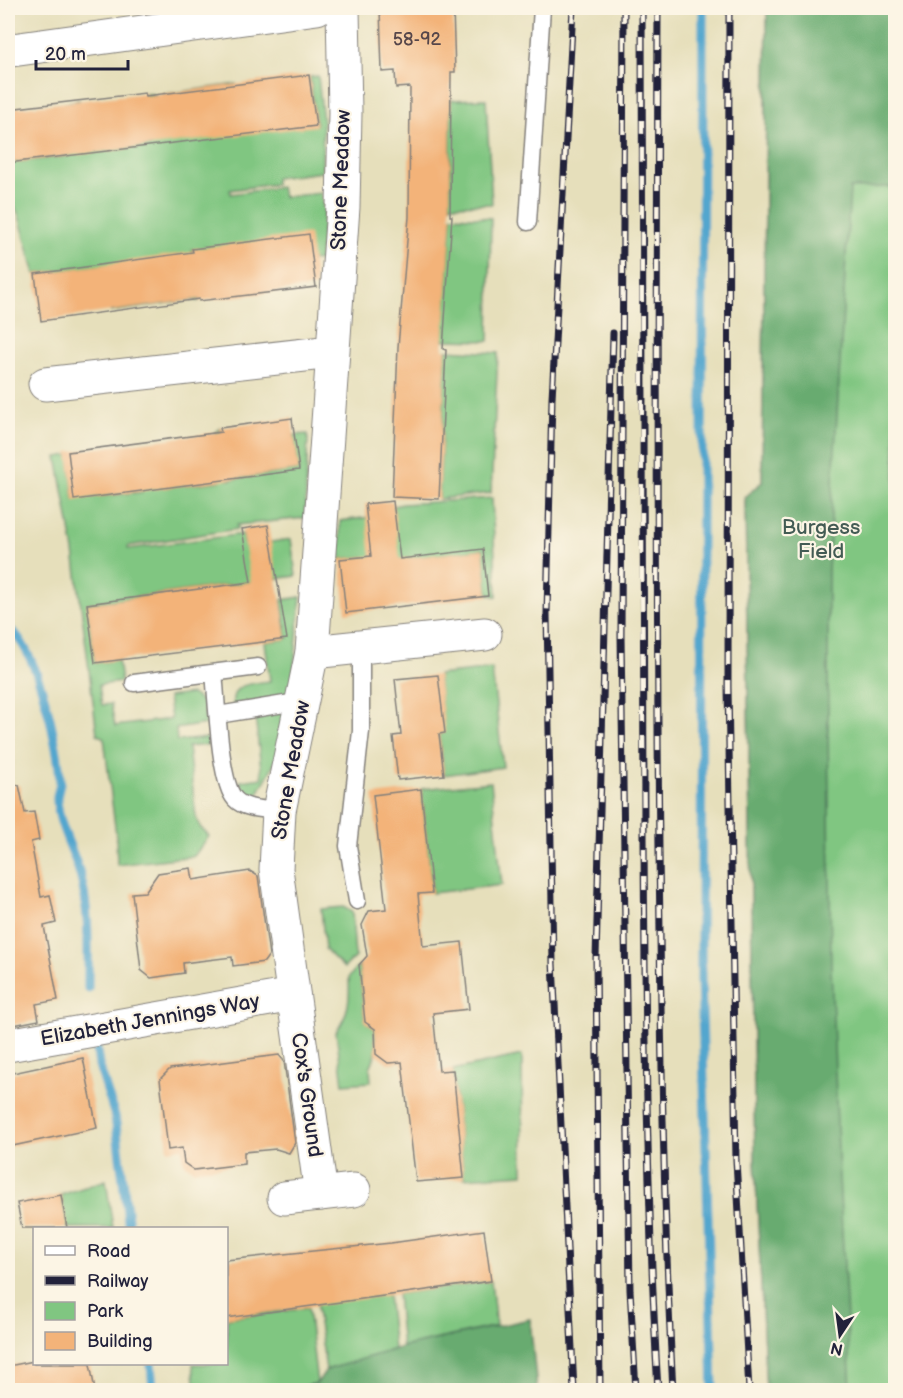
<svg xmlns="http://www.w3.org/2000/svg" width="903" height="1398" viewBox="0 0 903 1398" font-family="'Balsamiq Sans',sans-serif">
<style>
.green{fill:#80c681;stroke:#51745e;stroke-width:1.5}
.forest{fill:#68ab6f;stroke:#456655;stroke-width:1.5}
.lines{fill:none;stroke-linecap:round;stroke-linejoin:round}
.stream{stroke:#52a6ce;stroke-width:9}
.building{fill:#f3b379}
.lane-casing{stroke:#84807b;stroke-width:19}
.street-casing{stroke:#84807b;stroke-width:35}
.lane{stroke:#fff;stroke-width:16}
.street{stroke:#fff;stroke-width:33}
.rail-casing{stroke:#22223b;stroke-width:7}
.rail{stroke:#fcf5e5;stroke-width:4.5;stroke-dasharray:14;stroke-linecap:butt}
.labels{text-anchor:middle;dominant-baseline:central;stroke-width:4.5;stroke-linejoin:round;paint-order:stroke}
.number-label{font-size:18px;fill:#56464a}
.street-label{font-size:21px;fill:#22223b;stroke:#fcf5e5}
.park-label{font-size:21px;fill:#435b54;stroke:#fcf5e5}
</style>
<rect width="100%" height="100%" fill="#fcf5e5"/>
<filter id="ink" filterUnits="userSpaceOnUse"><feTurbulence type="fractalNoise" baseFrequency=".0167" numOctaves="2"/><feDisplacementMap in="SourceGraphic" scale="12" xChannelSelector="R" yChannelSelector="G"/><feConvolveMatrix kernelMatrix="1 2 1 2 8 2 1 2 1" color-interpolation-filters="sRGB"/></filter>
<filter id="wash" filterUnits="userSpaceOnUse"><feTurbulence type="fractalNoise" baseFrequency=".008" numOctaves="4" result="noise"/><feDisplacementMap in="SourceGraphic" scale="24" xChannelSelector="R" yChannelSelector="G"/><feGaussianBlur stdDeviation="1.35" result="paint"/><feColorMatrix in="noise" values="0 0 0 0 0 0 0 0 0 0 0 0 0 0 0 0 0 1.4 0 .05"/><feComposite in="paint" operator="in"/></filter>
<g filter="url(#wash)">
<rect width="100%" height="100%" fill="#e6dfbb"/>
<g class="green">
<path d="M767 8H895V1390H766L755 1159 745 497 762 482Z"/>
<path d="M318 76 323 122 322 172 275 178V184L230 190 231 194 281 187 283 197 321 193 324 212 319 261 192 249 199 301 189 300 111 312 104 265 35 274 19 216 8 191V163L70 156 65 103 79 100 86 153 151 146 145 93 157 95 236 84 242 134 316 125 310 77Z"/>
<path d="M486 99 492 204 450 205 451 100Z"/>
<path d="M452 216 491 218 489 341 443 340Z"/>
<path d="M446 350 498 353 491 493 439 499Z"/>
<path d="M220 428 228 480 299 470 294 435 308 434 305 518 237 525 238 529 128 546V549L243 534 245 546 291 539 296 576 87 604 95 663 118 660 121 682 99 685 102 705 111 704 115 726 171 719 168 697 191 694 203 702 206 724 176 729 177 741 208 738V745L188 747 196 817 200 827 209 836 194 856 117 865 116 835 104 738 97 734 74 551 57 457 69 455 74 499 142 492 136 444 151 489 220 481 214 433Z"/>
<path d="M492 498 497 597 488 594 483 549 365 564 364 557 340 559V521L394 514 393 506 403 504Z"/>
<path d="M301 597 291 697 233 705C230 682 253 684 270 681L265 642 287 639 282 600Z"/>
<path d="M492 669 503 767 444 775 439 734 444 733 438 675Z"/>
<path d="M286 711 278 757 257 795 246 792 240 781 262 778 255 715Z"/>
<path d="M491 782 502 885 432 893 421 789Z"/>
<path d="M343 907 352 912 355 957 344 968 325 949 321 909Z"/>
<path d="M359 965 365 1021 375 1029 376 1054 370 1068 371 1082 343 1084 336 1032C349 1014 350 999 349 977Z"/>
<path d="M522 1055 523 1174 464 1178 453 1070Z"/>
<path d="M106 1180 113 1228H67L61 1195Z"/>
<path d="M491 1281 496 1326 402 1347 397 1294Z"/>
<path d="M388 1295 394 1349 370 1358 326 1370 316 1303Z"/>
<path d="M308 1308 317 1383 290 1390H196L193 1364H226L227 1318Z"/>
</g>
<g class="forest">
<path d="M767 8H895V184L894 187 850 188 828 571V726L831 965 839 1177 851 1390H766L755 1159 745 497 762 482Z"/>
<path d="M530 1319 537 1390H291L317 1383 326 1370 402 1347Z"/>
</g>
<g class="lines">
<g class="stream">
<path d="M703 8 701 979 713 1390"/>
<path d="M8 628C37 646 59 746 60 781 60 787 57 793 57 799 58 825 73 849 80 874 90 911 88 950 88 988"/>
<path d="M95 1038 99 1065 115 1116 129 1228"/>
<path d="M151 1364 153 1390"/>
</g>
</g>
<g id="blocks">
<g class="building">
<path d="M380 8H453L455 72H451L450 216H452L443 349 446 350 439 499 392 497 398 347 409 217 410 87 396 88 395 71 382 72Z"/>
<path d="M309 75 316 126 8 163V109L145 93 146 96Z"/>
<path d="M309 234 316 287 199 301V299L41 321 35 274 193 252 192 249Z"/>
<path d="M292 418 299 470 74 500 68 452 221 432 220 428Z"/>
<path d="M393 501 400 559 483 549 488 596 346 613 340 559 371 556 365 504Z"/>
<path d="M268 525 287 639 95 663 87 604 251 582 242 529Z"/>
<path d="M438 675 445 733 439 734 444 775 398 780 393 736 401 735 395 679Z"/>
<path d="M19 785 25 813 34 812 39 840 31 842 41 897 50 895 56 923 44 926 58 1000 36 1004 39 1020 8 1026V786Z"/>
<path d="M421 789 432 893 418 894 423 946 462 942 469 1009 433 1013 439 1071 453 1070 464 1178 416 1182 402 1062 388 1063 376 1054 375 1029 365 1022 359 965 367 956 362 925 369 911 386 909 373 795Z"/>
<path d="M191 868 193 880 250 871 258 876 269 955 264 962 233 966 232 957 183 963 184 973 151 978 141 970 132 893 145 892 158 873Z"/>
<path d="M279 1055 284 1061 295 1143 289 1153 276 1149 244 1152V1164L194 1170 184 1163 182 1148 168 1150 160 1079 170 1069Z"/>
<path d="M83 1058 97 1128 8 1147V1074Z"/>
<path d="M61 1195 67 1228H22L17 1203Z"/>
<path d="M484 1230 491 1281 226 1318V1260L391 1243Z"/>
<path d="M34 1361V1364H90L95 1390H8V1366Z"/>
</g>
</g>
</g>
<g filter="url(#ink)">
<use href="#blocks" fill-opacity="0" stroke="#84807b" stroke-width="1.5"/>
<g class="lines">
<defs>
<g id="lane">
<path d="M528 222 542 8"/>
<path d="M214 673C217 699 219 782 235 799 245 810 266 809 279 811"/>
<path d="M134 683 258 667"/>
<path d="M218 715 303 701"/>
<path d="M357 901 348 846 361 731V649"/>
</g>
<g id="street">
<path d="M12 50 317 8"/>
<path d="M45 384 332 352"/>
<path d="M312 652 485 634"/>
<path d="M8 1045 293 995"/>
<path d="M321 1194 276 869 279 811 312 652 343 207 345 113 343 8"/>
<path d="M284 1198 354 1190"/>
</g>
</defs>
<use href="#lane" class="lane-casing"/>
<use href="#street" class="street-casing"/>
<use href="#lane" class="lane"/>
<use href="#street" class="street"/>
<defs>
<g id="rail">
<path d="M573 8 552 398 547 614 553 963 574 1390"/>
<path d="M624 8 621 636 630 1290 636 1390"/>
<path d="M642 8C642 283 641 559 644 835 645 1020 647 1206 658 1390"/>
<path d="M658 8C657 288 656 568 659 849 661 1029 663 1210 673 1390"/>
<path d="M729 8 728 687 736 1160 749 1390"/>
<path d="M600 1390 596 958 613 333"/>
</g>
</defs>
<use href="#rail" class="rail-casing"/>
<use href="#rail" class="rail"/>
</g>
</g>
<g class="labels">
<g class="number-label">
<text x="417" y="39">58-92</text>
</g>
<g class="street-label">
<text transform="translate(341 180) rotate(-88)">Stone Meadow</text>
<text transform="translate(291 770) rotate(-80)">Stone Meadow</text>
<text transform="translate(150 1020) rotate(-10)">Elizabeth Jennings Way</text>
<text transform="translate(307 1095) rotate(82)">Cox's Ground</text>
</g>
<g class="park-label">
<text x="821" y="527">Burgess<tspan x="821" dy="24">Field</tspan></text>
</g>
</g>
<rect width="903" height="1398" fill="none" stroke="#fcf5e5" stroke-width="30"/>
<rect x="33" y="1227" width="195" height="138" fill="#fcf5e5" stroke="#a5a1a1" stroke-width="1.5"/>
<rect x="45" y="1246" width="30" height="9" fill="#ffffff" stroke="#a5a1a1" stroke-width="1.5"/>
<text x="87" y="1257" font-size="18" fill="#22223b">Road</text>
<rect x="45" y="1276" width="30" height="9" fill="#22223b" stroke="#a5a1a1" stroke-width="1.5"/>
<text x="87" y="1287" font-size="18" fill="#22223b">Railway</text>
<rect x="45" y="1302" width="30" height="18" fill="#80c681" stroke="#a5a1a1" stroke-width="1.5"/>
<text x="87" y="1317" font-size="18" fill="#22223b">Park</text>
<rect x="45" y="1332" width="30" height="18" fill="#f3b379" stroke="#a5a1a1" stroke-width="1.5"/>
<text x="87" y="1347" font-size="18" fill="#22223b">Building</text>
<g transform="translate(840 1335) rotate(193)" stroke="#fcf5e5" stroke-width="4.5" paint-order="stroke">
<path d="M0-4.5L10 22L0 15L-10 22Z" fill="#22223b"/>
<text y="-9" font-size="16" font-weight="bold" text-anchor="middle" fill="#22223b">N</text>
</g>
<path d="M36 60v9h92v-9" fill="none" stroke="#22223b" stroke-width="3"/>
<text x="45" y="60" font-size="18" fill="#22223b" stroke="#fcf5e5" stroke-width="4.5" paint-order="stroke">20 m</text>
</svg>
